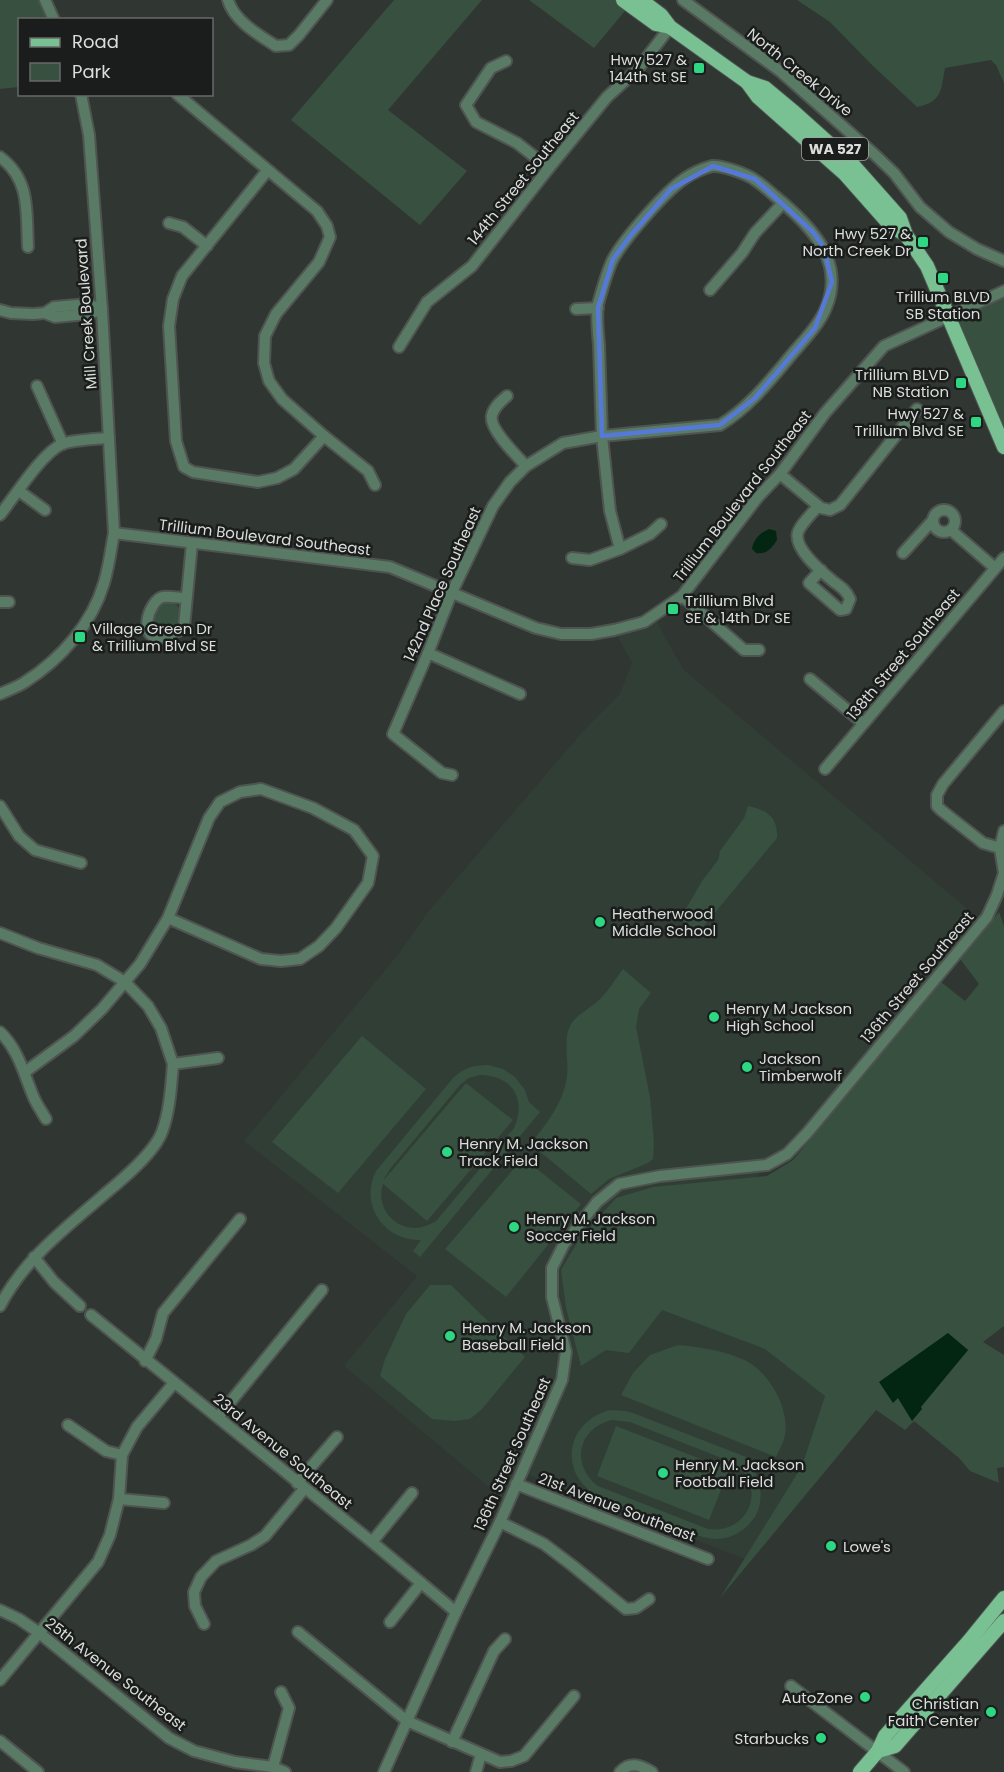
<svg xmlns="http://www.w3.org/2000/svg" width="1004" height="1772" viewBox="0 0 1004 1772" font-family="Poppins,sans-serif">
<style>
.built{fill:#313e35}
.green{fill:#37503f;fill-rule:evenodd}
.water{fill:#032613}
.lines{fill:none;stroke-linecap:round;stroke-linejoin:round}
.minor-casing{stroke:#4f5450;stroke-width:14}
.major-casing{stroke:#4f5450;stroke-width:16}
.minor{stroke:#597b65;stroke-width:10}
.major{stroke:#79c093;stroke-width:14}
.marked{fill:none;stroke:#5679d9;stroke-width:4.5;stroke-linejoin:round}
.poi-dot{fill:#2ed883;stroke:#1a1d1b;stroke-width:2}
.labels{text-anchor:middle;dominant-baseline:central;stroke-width:5;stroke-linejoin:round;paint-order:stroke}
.shield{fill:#1a1d1b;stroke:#a0a4a1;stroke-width:1.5}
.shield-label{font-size:14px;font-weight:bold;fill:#dadedb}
.poi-label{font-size:15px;fill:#dadedb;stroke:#1a1d1b;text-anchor:start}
.street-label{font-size:15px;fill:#dadedb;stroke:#1a1d1b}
</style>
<rect width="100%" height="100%" fill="#303632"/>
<path class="built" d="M654 615 665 637 684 670 983 922 808 1132 767 1165 678 1271 863 1415 745 1559 521 1472 508 1503 344 1366 417 1276 244 1141 400 952 427 913 586 728 620 694 632 663 614 630Z"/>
<g class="green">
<path d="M0 0H45L54 19 20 20 19 87 0 89Z"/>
<path d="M394 0H482L388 110 467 171 420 225 291 120Z"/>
<path d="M529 0H623L630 5 594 48Z"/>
<path d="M797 0H1004V83L996 65 991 60 945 68C941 90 942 102 917 107L872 65 830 22Z"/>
<path d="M1004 294V440L951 318Z"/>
<path d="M164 602C182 603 182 610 177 626L161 634 153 630C152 621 157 607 164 602Z"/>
<path d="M748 806C767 810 778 817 777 838L698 933 680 919 702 881 718 860 720 851 744 818Z"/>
<path d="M999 912 1004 926V1326L983 1342 1004 1355V1467L997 1468 999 1483 970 1471 959 1458 914 1421 905 1430 876 1410 720 1598 802 1466 825 1396 765 1349 662 1310 629 1353 606 1350 581 1366 566 1308 561 1270 578 1241 616 1198 653 1187 767 1176 793 1160 941 982 965 1001 979 984 960 959ZM947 1333 968 1350 920 1407 912 1420 898 1398Z"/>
<path d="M623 969 651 993 639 1009 636 1027 650 1097 654 1142 653 1159 648 1163 609 1179 591 1194 532 1145 537 1139 536 1137C550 1119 564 1100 567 1076 569 1060 563 1041 570 1026 576 1014 592 1008 601 998 610 989 615 979 623 969Z"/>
<path d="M362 1036 426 1089 338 1193 272 1142Z"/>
<path d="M488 1065 503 1069 515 1077 525 1090 529 1102 540 1112 420 1257 413 1251 421 1240C384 1241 359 1205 376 1171L453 1078C464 1068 473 1065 488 1065ZM480 1075C512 1075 527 1099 514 1128L436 1221C429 1225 422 1228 414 1228 391 1227 376 1205 383 1184L427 1221 513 1120 466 1083 383 1181 390 1169 460 1085 469 1078Z"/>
<path d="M523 1158 581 1204 506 1297 445 1249Z"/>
<path d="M430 1285H451L525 1357 482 1409 470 1419 455 1421 432 1419 380 1376 385 1359 406 1314Z"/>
<path d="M678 1345C699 1347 722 1350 742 1359 768 1369 790 1408 785 1435 784 1442 779 1450 776 1457L621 1395 633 1373 650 1355Z"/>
<path d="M610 1410 626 1411 633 1413 754 1460 752 1467C761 1481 764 1499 756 1515 747 1530 731 1540 714 1539 700 1538 687 1531 674 1526 649 1517 625 1507 600 1497 558 1476 564 1422 610 1410ZM612 1420 630 1422 729 1461C769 1480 752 1535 708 1529L598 1486C570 1465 578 1428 612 1420Z"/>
<path d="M616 1426 729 1470 709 1520 597 1476Z"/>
</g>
<g class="water">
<path d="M769 529 776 531 777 540C772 548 766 555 756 553L752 549C753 540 761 532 769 529Z"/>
<path d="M948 1333 968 1350 921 1407 922 1409 912 1421 898 1398 893 1403 879 1382Z"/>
</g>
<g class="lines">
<defs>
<g id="minor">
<path d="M45 0 54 20"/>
<path d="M228 0C234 21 259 35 276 46L289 45 299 35 327 0"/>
<path d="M683 0 780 71 873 153 894 173 920 207 949 232 977 249 1004 261"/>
<path d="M506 61 491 68 466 105 476 122 517 143 549 168"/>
<path d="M177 94 317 211 327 226 330 237 319 262 276 314 265 336 264 363 269 381 282 399 324 436 368 471 375 485"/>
<path d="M0 157C31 180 26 212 28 247"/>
<path d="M267 171 182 276 173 299 169 326 176 441 184 467 193 472 258 482 277 478 294 469 324 436"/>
<path d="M169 223 183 227 207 246"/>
<path d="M710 290 742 253 755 233 783 203"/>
<path d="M576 309 598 308"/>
<path d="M0 310 11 313 33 314 45 313 54 307 89 304 102 310"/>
<path d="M45 313 55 317 88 314 102 310"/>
<path d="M399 347 427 302 472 266 549 168 607 97 638 69 670 27"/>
<path d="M37 386 63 444"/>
<path d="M507 396C501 401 494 407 492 415 488 428 517 456 526 466"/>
<path d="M780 474 821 508 830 510 840 505 917 409"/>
<path d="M19 491 45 510"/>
<path d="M818 506C812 514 802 522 798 532 793 549 822 572 834 582 841 587 847 591 850 599L846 609 840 610 809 583 821 570"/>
<circle cx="944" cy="521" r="11"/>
<path d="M0 515C15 496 41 454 62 444 72 440 97 439 109 438"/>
<path d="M951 530 995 568"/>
<path d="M114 533 390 567 536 628 561 634H591L614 630 644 622 682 596 758 497 780 474 825 413 884 346 1004 291"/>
<path d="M903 553 933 520"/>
<path d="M572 558 590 560 620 549 650 534 661 524"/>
<path d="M682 596 744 650H759"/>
<path d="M186 598C179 598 170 596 163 597 149 599 134 646 167 636 173 634 178 632 184 627L192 543"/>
<path d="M0 602H9"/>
<path d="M428 653 520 694"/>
<path d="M810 679 863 723"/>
<path d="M0 694C8 690 18 687 25 682 61 659 92 624 104 583 109 566 111 549 114 533L102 310 89 135 81 94"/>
<path d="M825 769 1004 558"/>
<path d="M452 775 442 773 393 734 428 653 452 592 493 506 510 482 526 466 563 443 602 436C601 406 600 375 599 345 598 332 596 317 598 304 602 290 606 275 612 261 623 240 667 189 687 177 693 173 705 168 712 166 722 165 747 174 755 180 763 185 770 192 776 197 810 225 846 261 826 308 818 327 801 343 788 359 767 384 748 408 720 425L602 436 610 511 620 549"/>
<path d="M0 806 19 836 35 850 81 863"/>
<path d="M1000 848 983 843 941 810 937 806V795L943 784 1004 711"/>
<path d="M0 933 38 948 97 965 125 982 148 1006 161 1028 173 1064"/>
<path d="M0 1032C19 1050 24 1075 34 1098 37 1105 42 1112 46 1119"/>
<path d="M25 1072 74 1036 102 1009 140 964 168 918 209 818 220 802 240 792 261 789 313 808 354 830 373 856 368 883 336 928 319 946 300 959 281 961 261 959 168 918"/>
<path d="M34 1257 54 1282 80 1306"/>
<path d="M0 1306C24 1259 67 1227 106 1193 123 1179 154 1153 162 1132 170 1110 171 1087 173 1064L218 1058"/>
<path d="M91 1315 372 1542 456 1612"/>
<path d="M145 1361 156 1339 163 1313 240 1219"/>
<path d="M218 1417 322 1290"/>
<path d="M68 1425 106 1451 122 1455"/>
<path d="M297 1483 337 1437"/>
<path d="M516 1484 708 1559"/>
<path d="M119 1499 164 1503"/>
<path d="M500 1522 544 1544 573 1566 626 1609 636 1608 649 1599"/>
<path d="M372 1542 412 1493"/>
<path d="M0 1610 19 1619 38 1632 169 1738 194 1751 235 1762 273 1767 285 1772"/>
<path d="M390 1622 421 1583"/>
<path d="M204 1624 195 1606 194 1592 201 1577 216 1561 251 1545 265 1536 304 1489"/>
<path d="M298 1632 407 1721 500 1762 511 1761 524 1756 574 1696"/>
<path d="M0 1680 98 1562 110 1535 119 1499 122 1455 137 1427 174 1383"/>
<path d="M791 1686 904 1772"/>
<path d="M0 1741 38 1772"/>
<path d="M452 1742 494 1651 505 1639"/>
<path d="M273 1767 289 1708 281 1692"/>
<path d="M384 1772 456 1612 500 1522 562 1380 566 1352 552 1297V1268L564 1244 597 1202 619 1184 660 1176 767 1165 787 1154 808 1132 987 917 997 895 1004 873 1000 848 1004 831"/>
<path d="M476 1772 481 1754"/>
<path d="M620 1772C630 1761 640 1765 652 1772"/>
</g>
<g id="major">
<path d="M623 0 656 24 670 27"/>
<path d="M641 0 661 15 670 27 747 82 765 88 795 113 853 165 900 218 906 235 927 266 1004 447"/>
<path d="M747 82 758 97 845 174 891 226 906 235"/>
<path d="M878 1751 895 1746 1004 1621"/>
<path d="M860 1772 878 1751 885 1736 969 1641 1004 1598"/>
</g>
</defs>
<use href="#minor" class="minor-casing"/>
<use href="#major" class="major-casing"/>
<use href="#minor" class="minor"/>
<use href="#major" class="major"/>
</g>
<path class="marked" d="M713 166 755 179 813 232 824 248 832 282 815 328 755 398 720 425 602 436 598 308 613 259 631 235 671 189Z"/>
<g class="poi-dot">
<rect x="693" y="62" width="12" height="12" rx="3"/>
<rect x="917" y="236" width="12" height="12" rx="3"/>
<rect x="937" y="272" width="12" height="12" rx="3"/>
<rect x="955" y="377" width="12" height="12" rx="3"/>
<rect x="970" y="416" width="12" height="12" rx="3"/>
<rect x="667" y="603" width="12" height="12" rx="3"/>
<rect x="74" y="631" width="12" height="12" rx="3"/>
<circle cx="600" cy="922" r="6"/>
<circle cx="714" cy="1017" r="6"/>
<circle cx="747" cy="1067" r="6"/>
<circle cx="447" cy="1152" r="6"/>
<circle cx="514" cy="1227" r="6"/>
<circle cx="450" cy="1336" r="6"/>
<circle cx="663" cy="1473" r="6"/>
<circle cx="831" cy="1546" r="6"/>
<circle cx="865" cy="1697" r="6"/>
<circle cx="991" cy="1712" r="6"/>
<circle cx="821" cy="1738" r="6"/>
</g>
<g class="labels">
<rect class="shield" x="802" y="138" width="66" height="22" rx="4.5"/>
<g class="shield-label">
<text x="835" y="149">WA 527</text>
</g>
<g class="poi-label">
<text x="687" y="59" text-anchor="end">Hwy 527 &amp;<tspan x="687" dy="17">144th St SE</tspan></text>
<text x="911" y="233" text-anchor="end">Hwy 527 &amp;<tspan x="911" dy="17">North Creek Dr</tspan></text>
<text x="943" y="296" text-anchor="middle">Trillium BLVD<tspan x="943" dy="17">SB Station</tspan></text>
<text x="949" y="374" text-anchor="end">Trillium BLVD<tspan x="949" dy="17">NB Station</tspan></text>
<text x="964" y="413" text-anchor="end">Hwy 527 &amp;<tspan x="964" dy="17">Trillium Blvd SE</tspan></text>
<text x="685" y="600">Trillium Blvd<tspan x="685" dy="17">SE &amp; 14th Dr SE</tspan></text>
<text x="92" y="628">Village Green Dr<tspan x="92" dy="17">&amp; Trillium Blvd SE</tspan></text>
<text x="612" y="913">Heatherwood<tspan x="612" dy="17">Middle School</tspan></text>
<text x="726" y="1008">Henry M Jackson<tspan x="726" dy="17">High School</tspan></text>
<text x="759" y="1058">Jackson<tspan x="759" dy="17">Timberwolf</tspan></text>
<text x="459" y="1143">Henry M. Jackson<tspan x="459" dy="17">Track Field</tspan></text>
<text x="526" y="1218">Henry M. Jackson<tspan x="526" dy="17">Soccer Field</tspan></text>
<text x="462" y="1327">Henry M. Jackson<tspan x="462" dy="17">Baseball Field</tspan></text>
<text x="675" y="1464">Henry M. Jackson<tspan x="675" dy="17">Football Field</tspan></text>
<text x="843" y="1546">Lowe's</text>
<text x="853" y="1697" text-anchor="end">AutoZone</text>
<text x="979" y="1703" text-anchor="end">Christian<tspan x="979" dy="17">Faith Center</tspan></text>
<text x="809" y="1738" text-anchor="end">Starbucks</text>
</g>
<g class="street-label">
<text transform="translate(800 72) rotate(39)">North Creek Drive</text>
<text transform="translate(523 178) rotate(-51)">144th Street Southeast</text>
<text transform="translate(86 314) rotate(-94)">Mill Creek Boulevard</text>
<text transform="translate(742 496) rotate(-52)">Trillium Boulevard Southeast</text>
<text transform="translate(265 537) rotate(7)">Trillium Boulevard Southeast</text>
<text transform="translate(442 584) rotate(-66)">142nd Place Southeast</text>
<text transform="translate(903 654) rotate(-50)">138th Street Southeast</text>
<text transform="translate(917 977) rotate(-50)">136th Street Southeast</text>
<text transform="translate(283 1451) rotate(39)">23rd Avenue Southeast</text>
<text transform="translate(512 1454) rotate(-66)">136th Street Southeast</text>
<text transform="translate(617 1507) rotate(21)">21st Avenue Southeast</text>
<text transform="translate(116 1674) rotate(38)">25th Avenue Southeast</text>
</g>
</g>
<rect x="18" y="18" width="195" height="78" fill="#1a1d1b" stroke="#676a68" stroke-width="1.5"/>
<rect x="30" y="38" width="30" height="9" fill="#79c093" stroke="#676a68" stroke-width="1.5"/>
<text x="72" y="48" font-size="18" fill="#dadedb">Road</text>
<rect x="30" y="63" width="30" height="18" fill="#37503f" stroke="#676a68" stroke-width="1.5"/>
<text x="72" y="78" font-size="18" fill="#dadedb">Park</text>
</svg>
